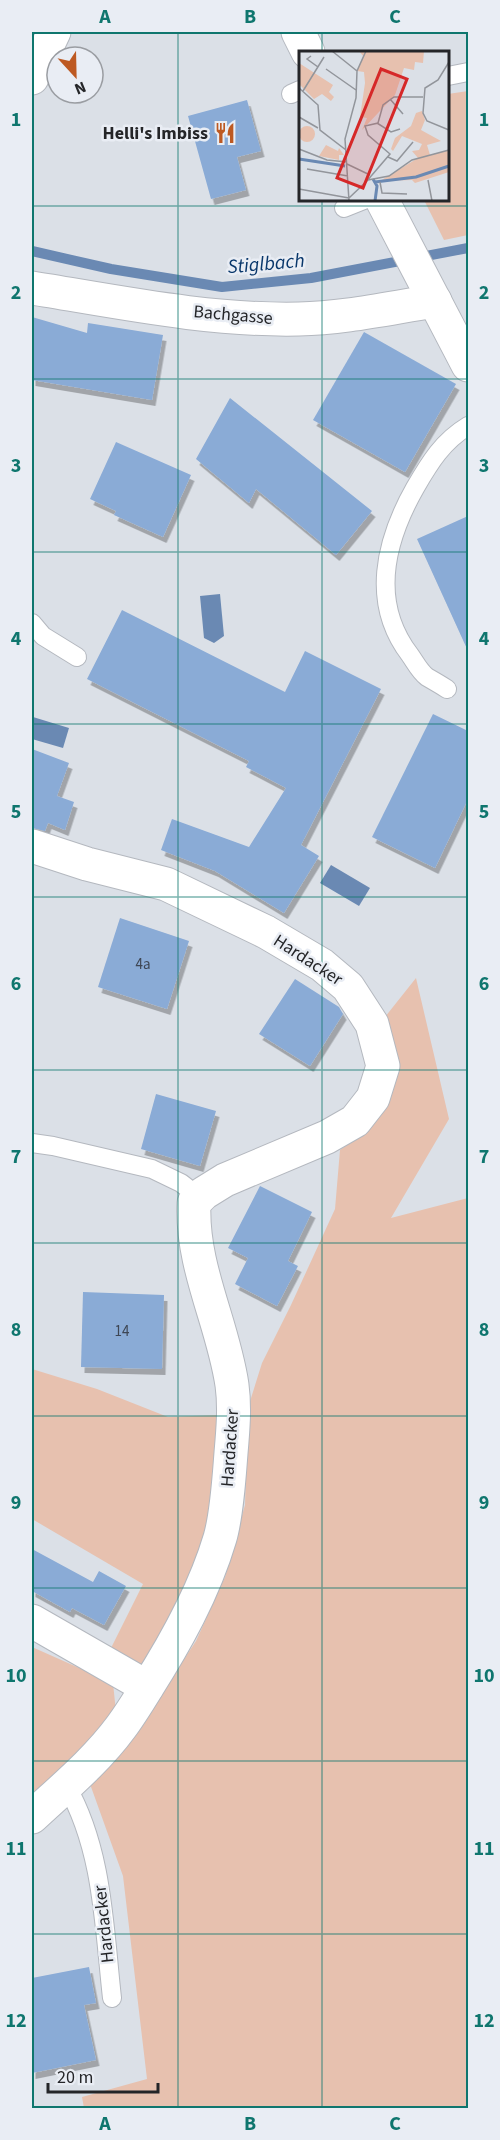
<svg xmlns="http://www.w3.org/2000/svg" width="500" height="2140" viewBox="0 0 500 2140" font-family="'Source Sans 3',sans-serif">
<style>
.green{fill:#e7c1af}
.water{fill:#6a89b3}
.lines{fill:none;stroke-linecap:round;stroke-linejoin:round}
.stream{stroke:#6a89b3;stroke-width:10}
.building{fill:#8aabd6;filter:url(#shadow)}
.service-casing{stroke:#b4b8bf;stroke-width:20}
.minor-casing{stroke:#b4b8bf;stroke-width:35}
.tertiary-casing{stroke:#b4b8bf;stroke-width:35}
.secondary-casing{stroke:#b4b8bf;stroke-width:35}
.service{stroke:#fff;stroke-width:18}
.minor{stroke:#fff;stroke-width:33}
.tertiary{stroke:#fff;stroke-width:33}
.secondary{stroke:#fff;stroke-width:33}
.grid{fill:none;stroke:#0f766e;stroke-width:1.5;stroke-opacity:0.55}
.labels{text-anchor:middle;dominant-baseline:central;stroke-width:5;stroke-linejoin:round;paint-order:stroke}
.number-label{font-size:15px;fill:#3e4654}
.poi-label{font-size:18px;font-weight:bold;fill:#242528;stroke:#e9edf4;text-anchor:end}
.street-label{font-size:18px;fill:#242528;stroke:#e9edf4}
.water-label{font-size:20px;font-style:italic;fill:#09376b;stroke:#e9edf4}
.inset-river{fill:none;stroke:#6a89b3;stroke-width:3}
.inset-road{fill:none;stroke:#92959b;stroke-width:1.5}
.view{fill:#d62828;fill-opacity:0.15;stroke:#d62828;stroke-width:3}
.inset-edge{fill:none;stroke:#242528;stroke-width:3}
.neatline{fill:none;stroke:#0f766e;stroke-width:2}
.grid-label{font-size:20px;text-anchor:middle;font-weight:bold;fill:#0f766e}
</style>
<defs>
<filter id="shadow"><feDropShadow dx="3.5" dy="6" stdDeviation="0" flood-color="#0004"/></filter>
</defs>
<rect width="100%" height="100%" fill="#dbe0e7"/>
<g class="green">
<path d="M468 91V235L444 240 424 200H448V94Z"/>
<path d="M416 978 449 1119 391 1218 468 1198V2108H84L82 2097 147 2079 123 1876 90 1784 165 1688 196 1641 225 1577 245 1505 247 1439 246 1414 262 1363 291 1305 335 1209 340 1150 360 1136 385 1017Z"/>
<path d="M32 1369 97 1389 168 1417 218 1415 209 1528 190 1585 142 1670 110 1650 143 1584 32 1519Z"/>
<path d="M32 1647 113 1683 116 1712 88 1745 32 1799Z"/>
</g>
<g class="water">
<path d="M220 594 224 636 214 643 204 638 200 596Z"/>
<path d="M33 717 69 728 63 748 32 739Z"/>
<path d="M331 865 370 888 359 906 320 883Z"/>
</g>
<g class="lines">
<path class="stream" d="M32 251 111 269 222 287 311 278 468 248"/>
</g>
<g class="building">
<path d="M247 100 261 151 237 157 246 190 211 199 188 116Z"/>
<path d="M32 317 87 333 88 323 163 335 152 400 32 380Z"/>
<path d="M364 332 456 384 405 472 313 420Z"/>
<path d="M230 398 372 511 336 555 256 489 249 503 196 459Z"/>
<path d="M116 442 191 475 163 537 114 515 116 511 90 499Z"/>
<path d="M468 516V651L417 539Z"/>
<path d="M122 610 285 692 305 651 381 689 301 845 319 856 284 913 215 871 161 850 172 819 249 847 286 788 246 767 249 761 87 679Z"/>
<path d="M433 714 468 731V799L435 868 372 837Z"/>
<path d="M32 749 69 763 57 796 74 802 65 830 48 823 45 831 32 828Z"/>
<path d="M120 918 189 941 167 1009 98 987Z"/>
<path d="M295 979 339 1007 343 1014 310 1066 259 1034Z"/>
<path d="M156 1094 216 1111 200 1166 141 1149Z"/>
<path d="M260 1186 312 1212 288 1261 298 1266 277 1306 235 1284 248 1258 228 1248Z"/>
<path d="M83 1292 164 1295 162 1369 81 1367Z"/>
<path d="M32 1549 93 1582 99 1571 126 1586 104 1625 72 1608 70 1612 32 1591Z"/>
<path d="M89 1967 96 2003 84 2005 96 2060 32 2073V1978Z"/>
</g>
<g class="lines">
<defs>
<g id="service">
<path d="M448 76 468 72"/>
<path d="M291 94 300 90"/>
<path d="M344 208 364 200"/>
<path d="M32 623 43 636 77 657"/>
<path d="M447 689C441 685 434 681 427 677 420 672 415 662 410 655 370 603 385 541 415 488 430 462 443 441 468 426"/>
<path d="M32 1143 53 1146 152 1169 181 1183 199 1197"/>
<path d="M66 1785C103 1849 104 1926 112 1998"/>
</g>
<g id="minor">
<path d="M32 288C119 302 210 321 299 319 345 318 389 308 435 301"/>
<path d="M32 846 87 864 166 884 266 932 322 965 348 987 372 1024 383 1066 373 1098 355 1121 327 1137 225 1180 204 1193 194 1203C191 1267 223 1323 232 1385 235 1407 233 1430 231 1453 229 1478 227 1514 220 1538 204 1592 176 1642 146 1689 138 1702 130 1715 121 1727 96 1761 62 1789 32 1817"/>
<path d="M32 1621 147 1687"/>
</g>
<path id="tertiary" d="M32 78 54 32"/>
<g id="secondary">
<path d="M298 32 308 52"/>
<path d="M382 200 468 365"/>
</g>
</defs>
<use href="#service" class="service-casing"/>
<use href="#minor" class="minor-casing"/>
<use href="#tertiary" class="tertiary-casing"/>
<use href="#secondary" class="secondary-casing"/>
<use href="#service" class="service"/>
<use href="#minor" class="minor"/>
<use href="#tertiary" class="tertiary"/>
<use href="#secondary" class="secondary"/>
</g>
<path class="grid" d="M178 32V2108M322 32V52M322 200V2108M32 206H468M32 379H468M32 552H468M32 724H468M32 897H468M32 1070H468M32 1243H468M32 1416H468M32 1588H468M32 1761H468M32 1934H468"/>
<defs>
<symbol id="restaurant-bare" viewBox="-9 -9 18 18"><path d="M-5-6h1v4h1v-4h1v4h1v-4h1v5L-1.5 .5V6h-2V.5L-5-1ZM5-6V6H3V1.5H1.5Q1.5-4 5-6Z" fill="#bd5922" stroke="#e9edf4" stroke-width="2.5" paint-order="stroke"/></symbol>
</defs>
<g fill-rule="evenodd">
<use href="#restaurant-bare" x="210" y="118" width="30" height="30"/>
</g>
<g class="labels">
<g class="number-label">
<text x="143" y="964">4a</text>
<text x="122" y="1331">14</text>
</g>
<g class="poi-label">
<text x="208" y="133">Helli's Imbiss</text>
</g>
<g class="street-label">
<text transform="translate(233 315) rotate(5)">Bachgasse</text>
<text transform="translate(308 960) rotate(33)">Hardacker</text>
<text transform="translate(230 1448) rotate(-86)">Hardacker</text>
<text transform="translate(104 1924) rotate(-96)">Hardacker</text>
</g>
<g class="water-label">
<text transform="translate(266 264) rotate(-5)">Stiglbach</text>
</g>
</g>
<g transform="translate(299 51)">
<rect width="150" height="150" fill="#dbe0e7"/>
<path d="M60 0H125L124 12 116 11 115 19 105 17 96 44 63 79 68 67 61 66 66 32 65 21 58 20 64 5ZM0 12 34 34 30 41 35 46 32 50 23 43 15 48 0 33ZM123 60 126 69 122 79 142 90 128 94 131 104 150 99V121L116 132 113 129 81 130 119 107 113 100 120 99 123 93 103 85 94 100 92 98 96 87 112 75 117 62ZM0 83a8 8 0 1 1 16 0a8 8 0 1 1-16 0ZM27 94 39 100 40 97 45 104H40V109L20 105Z" fill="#e7c1af"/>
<path class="inset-river" d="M0 108 46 115M74 128 78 135 76 150M76 131 117 126 150 115"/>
<path class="inset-road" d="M33 0 58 20M12 5 8 8 19 16M150 11 139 29 126 37 124 62 128 70 150 79M27 18 57 39M0 37 19 54 21 79 47 99M4 40 25 6M91 48 104 63M0 66 19 77M78 72 92 81 101 78M0 98 28 109 48 111M89 106 98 110 114 91M48 113 71 124M8 118 49 125M129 129 133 150M67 131 91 103 69 84 66 75 79 72 84 54 95 46H124M81 131 83 142 108 143M0 138 50 147M50 147 69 129 90 125 113 109 150 99M50 150 46 88 57 47 58 20 67 0"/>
<path class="view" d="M82 18 108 28 64 137 38 127Z"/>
<rect width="150" height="150" class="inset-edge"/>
</g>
<rect width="500" height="2140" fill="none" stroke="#e9edf4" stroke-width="66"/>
<g transform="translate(75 75) rotate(158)"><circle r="28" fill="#e9edf4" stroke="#9a9da2" stroke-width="1.5"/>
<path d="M0-4.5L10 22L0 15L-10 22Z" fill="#bd5922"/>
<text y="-9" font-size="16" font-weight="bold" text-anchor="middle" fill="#242528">N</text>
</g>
<path d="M48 2083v9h110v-9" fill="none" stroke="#242528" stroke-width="3"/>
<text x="57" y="2083" font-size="18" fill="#242528" stroke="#e9edf4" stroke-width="4.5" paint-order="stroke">20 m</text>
<rect x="33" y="33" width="434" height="2074" class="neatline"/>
<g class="grid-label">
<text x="105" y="23">A</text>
<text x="250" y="23">B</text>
<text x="395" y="23">C</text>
<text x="16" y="126">1</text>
<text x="484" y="126">1</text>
<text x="16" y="299">2</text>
<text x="484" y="299">2</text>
<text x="16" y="472">3</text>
<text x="484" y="472">3</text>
<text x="16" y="645">4</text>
<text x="484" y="645">4</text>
<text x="16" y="818">5</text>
<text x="484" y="818">5</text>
<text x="16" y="990">6</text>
<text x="484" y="990">6</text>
<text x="16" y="1163">7</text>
<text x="484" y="1163">7</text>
<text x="16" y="1336">8</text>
<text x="484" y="1336">8</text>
<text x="16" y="1509">9</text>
<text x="484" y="1509">9</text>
<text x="16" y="1682">10</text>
<text x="484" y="1682">10</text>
<text x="16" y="1855">11</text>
<text x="484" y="1855">11</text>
<text x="16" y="2027">12</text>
<text x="484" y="2027">12</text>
<text x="105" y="2130">A</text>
<text x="250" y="2130">B</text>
<text x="395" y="2130">C</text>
</g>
</svg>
